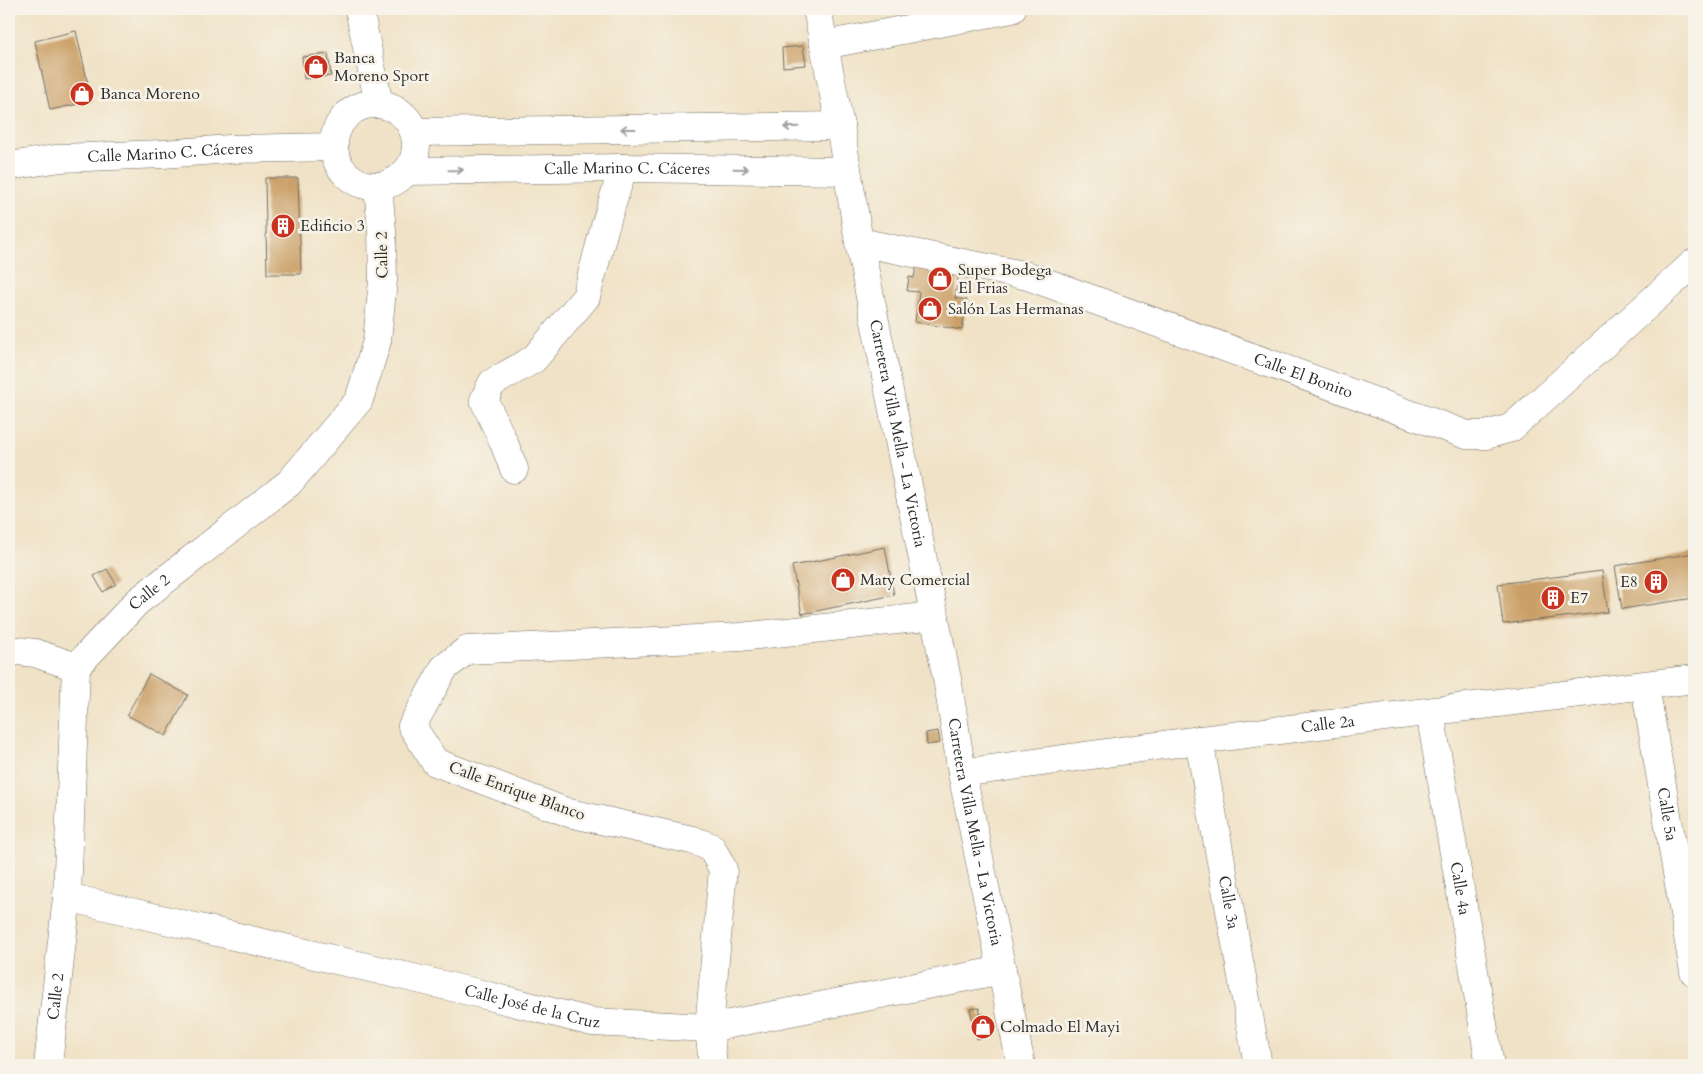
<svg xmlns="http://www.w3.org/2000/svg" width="1703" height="1074" viewBox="0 0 1703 1074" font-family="Cardo,serif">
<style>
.building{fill:#caa067}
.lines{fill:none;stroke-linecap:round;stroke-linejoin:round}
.minor-casing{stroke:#706b61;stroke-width:29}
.major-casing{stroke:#706b61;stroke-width:29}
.minor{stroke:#fff;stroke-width:28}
.major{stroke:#fff;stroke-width:28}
.oneway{stroke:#a0a0a0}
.labels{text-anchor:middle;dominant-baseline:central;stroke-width:5;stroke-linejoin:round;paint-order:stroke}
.poi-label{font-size:16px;fill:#2b2b2b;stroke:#f7f3e8;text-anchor:start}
.street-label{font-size:16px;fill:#2b2b2b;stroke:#f7f3e8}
</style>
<rect width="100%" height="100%" fill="#f7f3e8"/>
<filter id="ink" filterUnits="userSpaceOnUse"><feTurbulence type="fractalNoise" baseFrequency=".02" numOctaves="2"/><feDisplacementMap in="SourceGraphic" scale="10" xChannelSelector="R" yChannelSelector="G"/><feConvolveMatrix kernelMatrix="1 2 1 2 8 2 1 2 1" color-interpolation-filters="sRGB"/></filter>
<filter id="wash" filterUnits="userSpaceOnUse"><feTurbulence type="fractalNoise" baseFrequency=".0096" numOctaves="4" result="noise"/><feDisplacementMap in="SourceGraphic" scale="20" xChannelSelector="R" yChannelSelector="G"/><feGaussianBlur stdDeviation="1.12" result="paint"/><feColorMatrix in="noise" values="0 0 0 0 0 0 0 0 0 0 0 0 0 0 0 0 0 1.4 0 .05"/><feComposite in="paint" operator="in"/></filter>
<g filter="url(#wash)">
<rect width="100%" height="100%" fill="#f0e2c6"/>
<g id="blocks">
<g class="building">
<path d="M76 31 92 101 50 110 35 41Z"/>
<path d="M803 46 806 65 783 67 782 48Z"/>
<path d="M328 54 331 76 304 79 302 57Z"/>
<path d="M265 178H298L301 274H267Z"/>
<path d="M918 258 960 264 955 298 967 300 962 330 915 322 919 292 907 291 909 277 914 278Z"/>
<path d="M885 547 894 595 802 614 792 566Z"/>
<path d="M1694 553V598L1622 609 1615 566Z"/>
<path d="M107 569 116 584 103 592 94 576Z"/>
<path d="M1602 571 1608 612 1503 624 1498 584Z"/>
<path d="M149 674 188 695 166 736 127 715Z"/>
<path d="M938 731 940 743 927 745 926 733Z"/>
<path d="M979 1008 981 1018 988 1016 992 1035 977 1039 970 1009Z"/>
</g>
</g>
</g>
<g filter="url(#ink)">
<use href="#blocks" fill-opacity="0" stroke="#706b61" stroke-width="1"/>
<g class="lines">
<defs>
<g id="minor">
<path d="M359 9 379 104"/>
<path d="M824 45 1012 9"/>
<circle cx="375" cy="145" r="41"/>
<path d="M414 132 840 126"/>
<path id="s1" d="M9 166 61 158 163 154 230 149 334 147"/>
<path id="s2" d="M407 171 623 168 847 171"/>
<path id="s3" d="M859 242 1028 276 1467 435H1486L1511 428 1694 263"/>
<path d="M514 469 504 443 484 400 492 383 534 359 586 297 605 226 623 168"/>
<path d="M9 650 35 653 76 667"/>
<path id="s4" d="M1645 686 1694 972"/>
<path id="s5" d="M1430 712 1490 1065"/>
<path id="s6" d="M1199 740 1258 1065"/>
<path id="s7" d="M962 773 1199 740 1694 679"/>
<path id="s8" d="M67 897 473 992 592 1022 709 1028 1002 970"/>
<path id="s9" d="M48 1065 67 897 76 667 137 602 289 483 359 400 377 341 383 280 382 231 378 186"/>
<path d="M713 1065 709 1028 723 869 711 847 692 840 569 813 435 762 412 726 444 668 467 650 740 637 935 616"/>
</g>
<g id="major">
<path id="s10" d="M817 9 840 126 859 242 948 684 962 773 1021 1065"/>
</g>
</defs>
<use href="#minor" class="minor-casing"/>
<use href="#major" class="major-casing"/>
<use href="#minor" class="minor"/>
<use href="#major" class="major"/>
</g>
<defs><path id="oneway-shaft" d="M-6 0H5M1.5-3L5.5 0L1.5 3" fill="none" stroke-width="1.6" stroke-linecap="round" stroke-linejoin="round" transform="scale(1.25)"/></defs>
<g class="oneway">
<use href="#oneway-shaft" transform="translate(791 127) rotate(178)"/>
<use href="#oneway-shaft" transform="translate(628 129) rotate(180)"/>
<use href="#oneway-shaft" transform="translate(741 169) rotate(1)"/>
<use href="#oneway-shaft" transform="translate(456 170) rotate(-1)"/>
</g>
</g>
<defs>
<symbol id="shop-disc" viewBox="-11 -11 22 22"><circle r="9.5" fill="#c8321e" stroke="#f7f3e8"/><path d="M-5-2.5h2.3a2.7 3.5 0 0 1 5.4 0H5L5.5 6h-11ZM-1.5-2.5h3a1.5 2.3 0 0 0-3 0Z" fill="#fff"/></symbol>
<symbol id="building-disc" viewBox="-11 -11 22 22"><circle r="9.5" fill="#c8321e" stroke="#f7f3e8"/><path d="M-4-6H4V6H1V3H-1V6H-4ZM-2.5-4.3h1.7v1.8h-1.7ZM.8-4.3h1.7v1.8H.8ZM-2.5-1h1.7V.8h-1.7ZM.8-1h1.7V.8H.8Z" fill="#fff"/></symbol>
</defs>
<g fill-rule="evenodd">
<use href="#shop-disc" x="302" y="53" width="28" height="28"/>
<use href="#shop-disc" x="68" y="80" width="28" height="28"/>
<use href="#building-disc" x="269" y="212" width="28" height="28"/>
<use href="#shop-disc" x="926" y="265" width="28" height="28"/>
<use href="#shop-disc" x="916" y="295" width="28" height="28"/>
<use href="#shop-disc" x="829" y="566" width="28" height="28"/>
<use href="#building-disc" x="1642" y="568" width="28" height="28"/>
<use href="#building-disc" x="1539" y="584" width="28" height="28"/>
<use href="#shop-disc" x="969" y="1013" width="28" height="28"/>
</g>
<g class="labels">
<g class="poi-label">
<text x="334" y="58">Banca<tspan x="334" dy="18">Moreno Sport</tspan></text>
<text x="100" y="94">Banca Moreno</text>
<text x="300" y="226">Edificio 3</text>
<text x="958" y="270">Super Bodega<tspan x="958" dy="18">El Frias</tspan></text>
<text x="948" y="309">Salón Las Hermanas</text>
<text x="860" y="580">Maty Comercial</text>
<text x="1638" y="582" text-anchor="end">E8</text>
<text x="1570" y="598">E7</text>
<text x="1000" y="1027">Colmado El Mayi</text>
</g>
<g class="street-label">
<text stroke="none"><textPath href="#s1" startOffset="162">Calle Marino C. Cáceres</textPath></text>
<text stroke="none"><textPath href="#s2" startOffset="220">Calle Marino C. Cáceres</textPath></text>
<text transform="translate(382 255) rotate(-91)">Calle 2</text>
<text stroke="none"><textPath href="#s3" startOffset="465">Calle El Bonito</textPath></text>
<text stroke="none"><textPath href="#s10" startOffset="432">Carretera Villa Mella - La Victoria</textPath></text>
<text stroke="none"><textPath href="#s9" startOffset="504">Calle 2</textPath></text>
<text stroke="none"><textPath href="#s7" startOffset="369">Calle 2a</textPath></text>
<text transform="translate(517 791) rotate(20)">Calle Enrique Blanco</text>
<text stroke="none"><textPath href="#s4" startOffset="130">Calle 5a</textPath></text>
<text stroke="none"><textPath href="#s10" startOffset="838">Carretera Villa Mella - La Victoria</textPath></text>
<text stroke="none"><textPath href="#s5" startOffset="179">Calle 4a</textPath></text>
<text stroke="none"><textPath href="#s6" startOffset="165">Calle 3a</textPath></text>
<text stroke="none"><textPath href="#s9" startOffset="69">Calle 2</textPath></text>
<text stroke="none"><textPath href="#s8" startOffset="478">Calle José de la Cruz</textPath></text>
</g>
</g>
<rect width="1703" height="1074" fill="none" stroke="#f7f3e8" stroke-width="30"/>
</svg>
